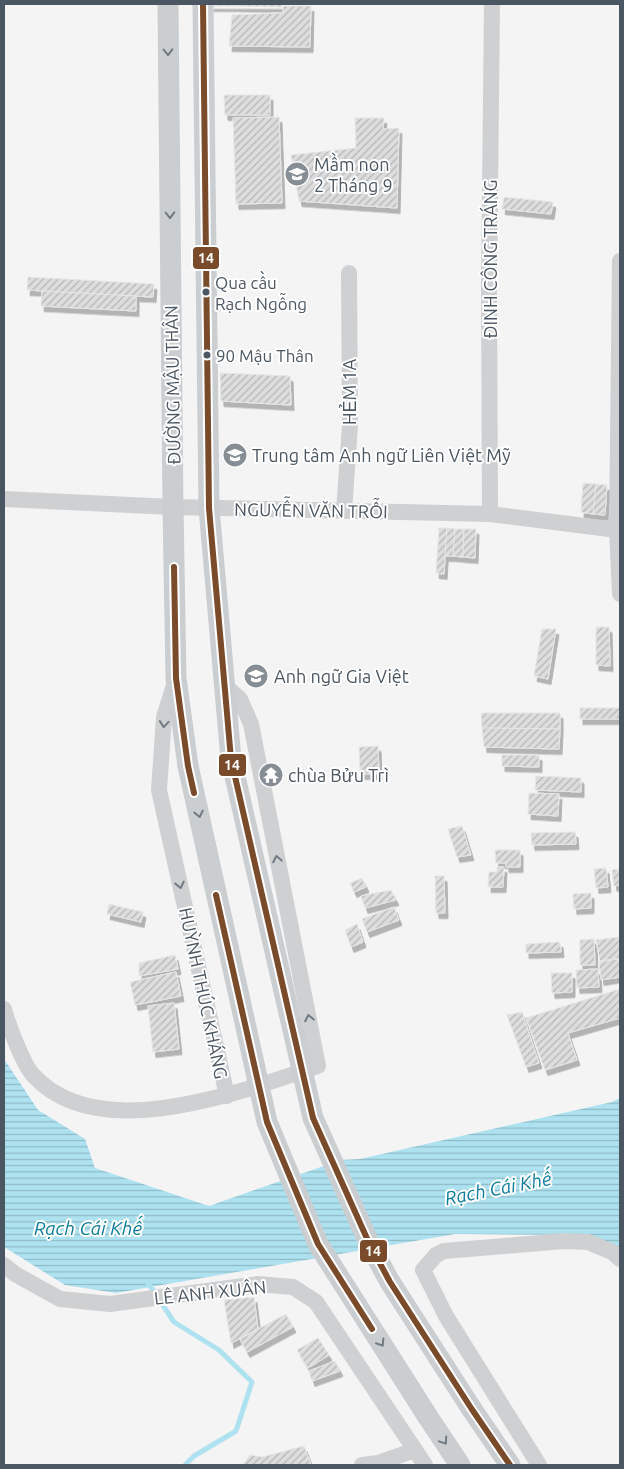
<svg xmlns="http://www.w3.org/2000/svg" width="624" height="1469" viewBox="0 0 624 1469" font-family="Ubuntu,sans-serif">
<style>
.water{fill:url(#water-rules)}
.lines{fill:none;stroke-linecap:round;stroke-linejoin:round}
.stream{stroke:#aee2f0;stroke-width:5}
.building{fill:url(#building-hatch);stroke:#e5e6e7;filter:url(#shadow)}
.minor{stroke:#ced0d2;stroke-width:16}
.major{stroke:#caced1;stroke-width:21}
.major-bridge{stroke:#caced1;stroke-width:21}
.bus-1-casing{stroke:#fff;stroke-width:10}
.bus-1{stroke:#7a4b2a;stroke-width:6}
.oneway{stroke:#707a83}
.oneway2{stroke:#727b83}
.bus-dot{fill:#4a5661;stroke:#fff;stroke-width:2}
.labels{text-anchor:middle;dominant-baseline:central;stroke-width:4;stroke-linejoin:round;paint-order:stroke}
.bus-label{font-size:17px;fill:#4a5661;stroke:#fff;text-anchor:start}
.poi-label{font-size:18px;fill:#4a5661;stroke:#fff;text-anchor:start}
.street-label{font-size:18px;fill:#4a5661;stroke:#fff}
.water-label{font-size:19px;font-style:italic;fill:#0c7c9b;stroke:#fff}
.line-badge{stroke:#fff;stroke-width:2}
.badge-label{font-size:14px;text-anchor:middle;font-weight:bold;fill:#fff}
</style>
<defs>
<pattern id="water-rules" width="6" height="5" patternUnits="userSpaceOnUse" patternTransform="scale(1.25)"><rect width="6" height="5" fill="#aee2f0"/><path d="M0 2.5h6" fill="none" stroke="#90bac6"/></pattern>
<pattern id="building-hatch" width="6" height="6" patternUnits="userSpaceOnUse" patternTransform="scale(1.25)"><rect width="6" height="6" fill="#ddddde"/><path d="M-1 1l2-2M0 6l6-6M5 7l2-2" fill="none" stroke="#b5b6b7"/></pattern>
<filter id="shadow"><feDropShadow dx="3" dy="5.5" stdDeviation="0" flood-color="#0004"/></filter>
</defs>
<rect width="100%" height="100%" fill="#f4f4f4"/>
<path class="water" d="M4 1059 38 1110 85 1139 95 1168 209 1206 341 1160 360 1159 612 1102 620 1098V1249L583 1235 455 1234 116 1293 65 1285 4 1247Z"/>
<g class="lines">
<path class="stream" d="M148 1283 174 1322 219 1350 252 1382 236 1431 194 1456 185 1465"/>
</g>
<g class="building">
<rect x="211" y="4" width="25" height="2"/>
<path d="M236 4H281L282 7 236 6Z"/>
<path d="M283 6H311L310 47 229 46 232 15 283 13Z"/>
<path d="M224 95H270V115H225Z"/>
<path d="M279 117 282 203 236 204 233 118Z"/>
<path d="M355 118H384L383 129 399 128 397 208 299 201 291 155 356 148Z"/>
<path d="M504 197 553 202 551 214 502 209Z"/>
<path d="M28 277 154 284 153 297 27 290Z"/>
<path d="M42 291 136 296V311L41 306Z"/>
<path d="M220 373 290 376 291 405 221 401Z"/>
<path d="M583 483 596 484 593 514 581 512Z"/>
<path d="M596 484 607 485 605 515 593 514Z"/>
<path d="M439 528H447L444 574 436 573Z"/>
<path d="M447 528 455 529 453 556H445Z"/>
<path d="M455 529H464L463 557 453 556Z"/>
<path d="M464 529H476L475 558 463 557Z"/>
<path d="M596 627H609L610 666 596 665Z"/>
<path d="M542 629H556L548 679 534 676Z"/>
<rect x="580" y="708" width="40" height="11"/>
<path d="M481 713H560V729L482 728Z"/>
<path d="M482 728 560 729 559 749 484 747Z"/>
<path d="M378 746 379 774H360L359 747Z"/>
<path d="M502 755H539V767L502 766Z"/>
<path d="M536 776 581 778V792L535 790Z"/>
<path d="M529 793 559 794 558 816 528 814Z"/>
<path d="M462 826 471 855 457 857 448 829Z"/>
<path d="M575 832 576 844 532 845 531 833Z"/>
<path d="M495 850H520V867H506V863H496Z"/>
<path d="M497 867H504L503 887H488L489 872H497Z"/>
<path d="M606 868 608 887 596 888 594 869Z"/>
<path d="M620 869V885L614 886 612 870Z"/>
<path d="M435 876H444L445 913H436Z"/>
<path d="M362 878 366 887 354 892 350 883Z"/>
<path d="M391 890 396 900 365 908 361 896Z"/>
<path d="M591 893V908L574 909 573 894Z"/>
<path d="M109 904 143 912 141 922 107 914Z"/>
<path d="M394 907 399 920 367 932 362 919Z"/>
<path d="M357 924 363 942 351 947 345 930Z"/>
<path d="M619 937 620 958 600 961 596 940Z"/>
<path d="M594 939 595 965H580V940Z"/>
<path d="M560 942 561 952 526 953V944Z"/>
<path d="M175 955 178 969 139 976V963Z"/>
<path d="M619 959 620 977 601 980 599 962Z"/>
<path d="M598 969 599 987 577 988 576 970Z"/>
<path d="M176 972 181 996 135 1005 130 982Z"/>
<path d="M551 973H572V992L552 993Z"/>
<path d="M620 989V1018L568 1033 577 1060 545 1070 526 1018Z"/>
<path d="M174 1003 179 1049 153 1052 148 1006Z"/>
<path d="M522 1012 539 1063 526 1067 507 1015Z"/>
<path d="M254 1297 258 1329 231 1343 224 1300Z"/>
<path d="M286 1314 293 1327 247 1352 240 1339Z"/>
<path d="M318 1338 329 1355 308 1368 297 1350Z"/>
<path d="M335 1361 340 1371 312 1381 309 1371Z"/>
<path d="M304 1446 311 1465H243L250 1455 262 1457Z"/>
</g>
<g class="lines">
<g class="minor">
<path d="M620 261 617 530 620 594"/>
<path d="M4 499 173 507 490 514 617 530"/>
<path d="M344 511 350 425 349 273"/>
<path d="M490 514 489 286 492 4"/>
<path d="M175 682 164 717 159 790 227 1096"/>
<path d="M4 1009C8 1024 23 1064 33 1075 98 1147 242 1091 318 1066L251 724 240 699 223 684"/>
<path d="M4 1265 15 1274 60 1299 110 1304 258 1284 293 1287 316 1302 425 1465"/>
<path d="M362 1465 378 1463 415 1450"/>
<path d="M539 1465 446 1316 423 1270 436 1255 444 1251 564 1241 588 1242 612 1252 620 1259"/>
</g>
<g class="major">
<path d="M168 4 173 507 176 678 188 766"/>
<path d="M203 4 209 508 231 759"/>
<path d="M471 1408 510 1465"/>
<path d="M428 1417 460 1465"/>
</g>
<g class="major-bridge">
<path d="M231 759 313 1118 369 1243 390 1282 471 1408"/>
<path d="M188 766 267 1122 318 1244 428 1417"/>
</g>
<defs>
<g id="bus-1">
<path d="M203 4 209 508 231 759 313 1118 369 1243 390 1282 471 1408 510 1465"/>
<path d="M174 567 176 678 188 766 194 793"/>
<path d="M216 895 267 1122 318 1244 372 1329"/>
</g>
</defs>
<use href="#bus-1" class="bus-1-casing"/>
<use href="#bus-1" class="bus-1"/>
</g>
<defs><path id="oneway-chevron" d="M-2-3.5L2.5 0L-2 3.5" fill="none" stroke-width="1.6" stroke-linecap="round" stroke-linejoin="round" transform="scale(1.25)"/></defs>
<g class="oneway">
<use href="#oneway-chevron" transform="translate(168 52) rotate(89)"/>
<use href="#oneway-chevron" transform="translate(170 215) rotate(89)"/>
<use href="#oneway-chevron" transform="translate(199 814) rotate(78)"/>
<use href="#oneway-chevron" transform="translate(381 1343) rotate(58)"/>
<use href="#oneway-chevron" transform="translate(444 1441) rotate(56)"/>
</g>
<g class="oneway2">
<use href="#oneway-chevron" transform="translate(164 724) rotate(95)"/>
<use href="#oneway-chevron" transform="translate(277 859) rotate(-101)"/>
<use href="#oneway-chevron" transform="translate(180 885) rotate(78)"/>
<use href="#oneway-chevron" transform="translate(309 1018) rotate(-101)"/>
</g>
<defs>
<symbol id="school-disc" viewBox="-11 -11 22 22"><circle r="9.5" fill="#868d94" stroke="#fff"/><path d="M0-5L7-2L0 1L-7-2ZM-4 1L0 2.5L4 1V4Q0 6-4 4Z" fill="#fff"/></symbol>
<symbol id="temple-disc" viewBox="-11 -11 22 22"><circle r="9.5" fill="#868d94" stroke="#fff"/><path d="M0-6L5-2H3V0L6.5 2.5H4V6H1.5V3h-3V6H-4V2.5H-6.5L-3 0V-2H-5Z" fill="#fff"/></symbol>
</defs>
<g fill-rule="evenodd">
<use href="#school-disc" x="283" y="160" width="28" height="28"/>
<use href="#school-disc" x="221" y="441" width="28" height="28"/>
<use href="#school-disc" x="242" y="662" width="28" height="28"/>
<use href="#temple-disc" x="257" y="761" width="28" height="28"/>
</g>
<g class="bus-dot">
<circle cx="206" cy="292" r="4.5"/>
<circle cx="207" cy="355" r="4.5"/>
</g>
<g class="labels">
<g class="bus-label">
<text x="215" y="282">Qua cầu<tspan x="215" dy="21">Rạch Ngỗng</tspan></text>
<text x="216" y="355">90 Mậu Thân</text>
</g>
<g class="poi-label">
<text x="314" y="164">Mầm non<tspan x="314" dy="21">2 Tháng 9</tspan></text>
<text x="252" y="455">Trung tâm Anh ngữ Liên Việt Mỹ</text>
<text x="274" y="676">Anh ngữ Gia Việt</text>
<text x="288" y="775">chùa Bửu Trì</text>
</g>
<g class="street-label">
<text transform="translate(490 259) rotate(-90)">ĐINH CÔNG TRÁNG</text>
<text transform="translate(172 385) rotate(-91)">ĐƯỜNG MẬU THÂN</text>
<text transform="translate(349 392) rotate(-90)">HẺM 1A</text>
<text transform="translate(311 510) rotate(1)">NGUYỄN VĂN TRỖI</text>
<text transform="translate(204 993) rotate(78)">HUỲNH THÚC KHÁNG</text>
<text transform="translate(210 1292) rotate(-6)">LÊ ANH XUÂN</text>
</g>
<g class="water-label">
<text transform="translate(498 1188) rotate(-11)">Rạch Cái Khế</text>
<text x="88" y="1228">Rạch Cái Khế</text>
</g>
</g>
<g class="line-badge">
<rect x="192" y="246" width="28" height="24" rx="5" fill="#7a4b2a"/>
<rect x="218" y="753" width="29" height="24" rx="5" fill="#7a4b2a"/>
<rect x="359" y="1239" width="29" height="24" rx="5" fill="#7a4b2a"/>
</g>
<g class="badge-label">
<text x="206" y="263">14</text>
<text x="232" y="770">14</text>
<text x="373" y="1256">14</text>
</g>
<rect width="624" height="1469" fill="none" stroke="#4a5661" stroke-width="10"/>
</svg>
